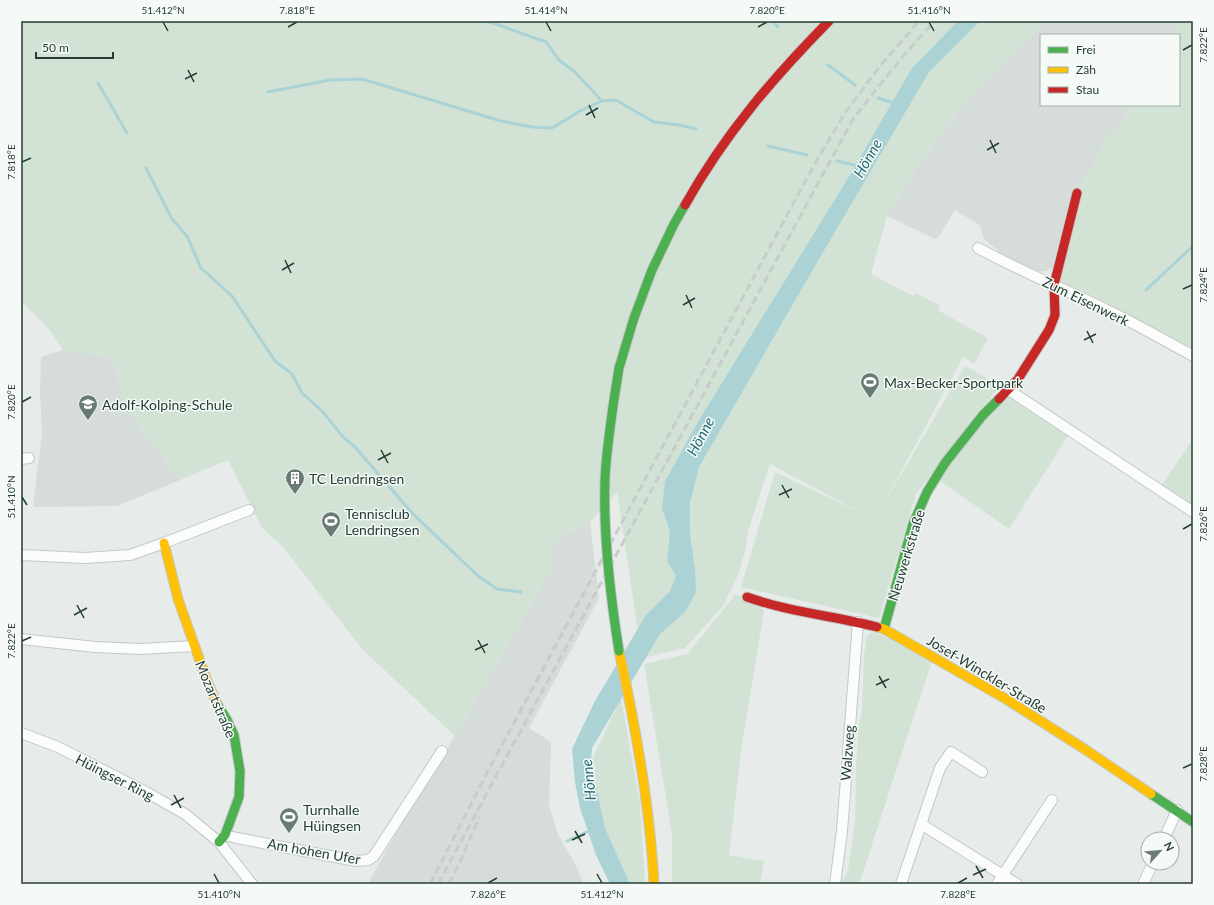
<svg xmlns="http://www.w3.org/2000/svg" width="1214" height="905" viewBox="0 0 1214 905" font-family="Lato,sans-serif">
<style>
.built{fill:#d5dcd9}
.green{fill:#d2e3d5}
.water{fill:#abd3d6}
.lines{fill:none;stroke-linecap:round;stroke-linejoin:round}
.stream{stroke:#abd3d6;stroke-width:3}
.street-casing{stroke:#c4c8c6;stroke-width:12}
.fast-casing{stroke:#c3c9c6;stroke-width:11}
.slow-casing{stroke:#c3c9c6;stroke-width:11}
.jam-casing{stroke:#c3c9c6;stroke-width:11}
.street{stroke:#fbfcfc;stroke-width:10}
.fast{stroke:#4caf50;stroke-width:9}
.slow{stroke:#ffc107;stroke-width:9}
.jam{stroke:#c62828;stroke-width:9}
.rail{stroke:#c8ccca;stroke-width:3;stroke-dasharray:8 4;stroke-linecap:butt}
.fast-bridge-casing{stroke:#c2cac7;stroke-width:11;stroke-linecap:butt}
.fast-bridge{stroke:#4caf50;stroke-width:9}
.ticks{fill:none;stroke:#253e35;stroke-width:1.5}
.labels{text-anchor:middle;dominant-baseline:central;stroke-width:3;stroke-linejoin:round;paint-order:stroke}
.street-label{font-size:14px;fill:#253e35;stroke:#f5faf7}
.poi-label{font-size:14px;fill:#253e35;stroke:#f5faf7;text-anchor:start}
.water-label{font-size:15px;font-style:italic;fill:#236e76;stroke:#f5faf7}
.neatline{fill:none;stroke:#253e35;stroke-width:1.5}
.ticks-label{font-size:10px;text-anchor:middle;fill:#253e35}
</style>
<rect width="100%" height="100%" fill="#e7ebe9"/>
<g class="built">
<path d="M1045 21H1179L1170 35H1041V105H1131L1117 131 1108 135 1082 185 1070 198 1052 268 1046 271 1036 272 1001 253 984 239 980 225 955 210 938 238 935 239 887 216 914 172 948 124 997 68Z"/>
<path d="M63 350 113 358 125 407 180 480 117 506 33 507 42 434 40 392 41 357Z"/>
<path d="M590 522 599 598 529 728 551 742 549 805 558 835 573 860 584 884H368L401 824 455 736 551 569 550 552 559 538Z"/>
</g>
<g class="green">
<path d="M21 21H1045L997 68 948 124 914 172 887 216 871 274 913 296 916 293 940 306 939 311 988 338 974 364 963 357 883 505 965 366 1000 385 916 494 879 618 741 587 775 472 863 514 770 464 748 531 746 548 738 575 723 606 685 648 642 658 617 492 590 522 559 538 550 552 551 569 455 736 362 649 283 547 262 528 228 460 180 480 125 407 113 358 63 350 49 329 21 301Z"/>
<path d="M1179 21H1193V356L1054 285 1077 193 1108 135 1117 131 1131 105H1179V35H1170Z"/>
<path d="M1009 390 1071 431 1009 529 936 478Z"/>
<path d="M1193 439V512L1159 489Z"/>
<path d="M736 594 764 610 741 751 729 855 764 861 760 884H672V834L644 664 687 654Z"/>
<path d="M872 632 894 640 932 661 859 884H841L848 870 855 822 856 767 859 724 862 711 864 655 867 636Z"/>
<path d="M621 698 640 804 645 884H630L605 828 591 762Z"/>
</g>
<path class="water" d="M958 21H980L929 72 812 271 699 467 690 503V534L695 570 696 592 686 611 660 634 592 748 591 762 605 828 630 884H610L596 855 580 808 575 782 572 749 595 701 646 615 670 591 676 576 667 561 670 532 662 508 665 481 699 420 850 175 912 68Z"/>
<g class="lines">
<g class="stream">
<path d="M487 21 546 42 559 60 576 73 602 101 616 100 654 122 679 125 696 129"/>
<path d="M773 21 778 27"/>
<path d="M828 65 855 85"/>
<path d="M98 83 127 133"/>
<path d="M268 92 330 80 362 79 501 121 532 127 552 128 580 111 602 101"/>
<path d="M878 98 894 103"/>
<path d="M768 146 807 155"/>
<path d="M837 161 859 166"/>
<path d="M146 168 172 219 187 236 201 268 232 296 275 361 292 374 302 393 323 412 343 437 355 447 412 513 477 575 497 589 521 592"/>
<path d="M1146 290 1193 246"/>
<path d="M567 841 591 830"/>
</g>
<defs>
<g id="street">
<path d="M978 248C1020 271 1064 289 1107 310 1136 324 1164 340 1193 356"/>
<path d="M1009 390 1193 512"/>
<path d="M21 459 29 458"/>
<path d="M21 555 85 558 130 555 164 543 249 510"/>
<path d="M21 639 95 647 141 649 194 646"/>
<path d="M21 733 58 747 146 792 185 814 219 842 252 884"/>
<path d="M921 824 1017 884"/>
<path d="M225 835 237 838 356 861 368 860 374 856 442 751"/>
<path d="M1164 839 1177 810"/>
<path d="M835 884 842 831 858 622"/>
<path d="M901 884 940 768 951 752 982 772"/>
<path d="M997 884 1052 800"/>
<path d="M1143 884 1153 863"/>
</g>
<g id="fast">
<path d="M613 406 619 368 634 318 652 270 674 224 685 205"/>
<path d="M884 629 913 524 927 492 945 463 983 415 999 399"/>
<path d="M217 704 227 720 234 735 240 771 239 797 225 835 219 842"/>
<path d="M1151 794 1193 822"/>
</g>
<g id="slow">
<path d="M164 543 178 599 207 681 217 704"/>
<path d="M877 627 884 629 1006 699 1086 750 1151 794"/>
<path d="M619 651C636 728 650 805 654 884"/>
</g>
<g id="jam">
<path d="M685 205C725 134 772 79 829 21"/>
<path d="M999 399 1018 379 1049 330 1055 315 1054 285 1077 193"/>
<path d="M747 597C789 612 834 616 877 627"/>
</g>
</defs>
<use href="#street" class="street-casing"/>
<use href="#fast" class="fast-casing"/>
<use href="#slow" class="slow-casing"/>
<use href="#jam" class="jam-casing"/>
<use href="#street" class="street"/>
<use href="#fast" class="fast"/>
<use href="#slow" class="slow"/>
<use href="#jam" class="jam"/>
<g class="rail">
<path d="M430 884 486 775 813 167 845 113 880 66 919 21"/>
<path d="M438 884 494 780 853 119C879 86 905 52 935 21"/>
<path d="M449 884 460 862 479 817"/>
</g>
<defs>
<path id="fast-bridge" d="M613 406C610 430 606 454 605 479 603 536 610 594 619 651"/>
</defs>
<use href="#fast-bridge" class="fast-bridge-casing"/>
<use href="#fast-bridge" class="fast-bridge"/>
</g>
<path class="ticks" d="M163 22 168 31M546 22 551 31M929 22 934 31M288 27 297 22M758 27 767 22M1183 50 1192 45M188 70 194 82M185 79 197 73M589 105 595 118M586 115 598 108M990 140 996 153M987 150 999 143M22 162 31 158M285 260 291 273M282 270 294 263M1183 289 1192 285M686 295 692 308M683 305 695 298M1087 331 1093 343M1084 340 1096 334M22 402 31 397M381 450 388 463M378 460 391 453M782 485 789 498M779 495 792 489M22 497 27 505M1183 529 1192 524M77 605 84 618M74 615 87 608M478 640 485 653M22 641 31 637M475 650 488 644M879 676 886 688M876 685 889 679M1183 768 1192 764M174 795 181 808M171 805 184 798M575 831 582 843M572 840 585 834M976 866 983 878M214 874 219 883M597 874 602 883M973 875 986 869M488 883 497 878M958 883 967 878"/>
<defs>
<symbol id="stadium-pin" viewBox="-11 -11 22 30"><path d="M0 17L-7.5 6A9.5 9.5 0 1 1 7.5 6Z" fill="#697b74" stroke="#f5faf7"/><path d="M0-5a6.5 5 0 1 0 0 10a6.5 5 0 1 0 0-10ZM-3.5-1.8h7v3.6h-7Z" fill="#fff"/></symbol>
<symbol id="school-pin" viewBox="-11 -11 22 30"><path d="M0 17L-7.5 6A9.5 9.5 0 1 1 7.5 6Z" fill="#697b74" stroke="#f5faf7"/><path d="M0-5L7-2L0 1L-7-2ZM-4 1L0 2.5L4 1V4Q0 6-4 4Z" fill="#fff"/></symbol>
<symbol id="building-pin" viewBox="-11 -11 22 30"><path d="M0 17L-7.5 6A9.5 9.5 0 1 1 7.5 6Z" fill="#697b74" stroke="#f5faf7"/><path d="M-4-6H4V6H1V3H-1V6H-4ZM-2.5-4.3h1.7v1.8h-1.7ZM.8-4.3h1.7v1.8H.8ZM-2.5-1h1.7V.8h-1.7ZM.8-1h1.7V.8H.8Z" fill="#fff"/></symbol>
</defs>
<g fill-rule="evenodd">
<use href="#stadium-pin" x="859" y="371" width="22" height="30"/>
<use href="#school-pin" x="77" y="393" width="22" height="30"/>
<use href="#building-pin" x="284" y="467" width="22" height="30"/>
<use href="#stadium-pin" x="320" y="510" width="22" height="30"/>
<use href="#stadium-pin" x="278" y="806" width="22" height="30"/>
</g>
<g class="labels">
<g class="street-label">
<text transform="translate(1086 301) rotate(26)">Zum Eisenwerk</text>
<text transform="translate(906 555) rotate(-73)">Neuwerkstraße</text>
<text transform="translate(987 674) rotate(31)">Josef-Winckler-Straße</text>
<text transform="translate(216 699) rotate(67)">Mozartstraße</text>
<text transform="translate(847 753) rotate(-86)">Walzweg</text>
<text transform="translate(115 777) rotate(27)">Hüingser Ring</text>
<text transform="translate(314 851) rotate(10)">Am hohen Ufer</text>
</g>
<g class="poi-label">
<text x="884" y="382">Max-Becker-Sportpark</text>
<text x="102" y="404">Adolf-Kolping-Schule</text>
<text x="309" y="478">TC Lendringsen</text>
<text x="345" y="513">Tennisclub<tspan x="345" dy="16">Lendringsen</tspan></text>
<text x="303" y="809">Turnhalle<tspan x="303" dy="16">Hüingsen</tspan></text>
</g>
<g class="water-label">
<text transform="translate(867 158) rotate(-60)">Hönne</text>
<text transform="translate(700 436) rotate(-62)">Hönne</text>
<text transform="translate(588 780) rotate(-96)">Hönne</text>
</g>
</g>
<rect width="1214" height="905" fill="none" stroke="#f5faf7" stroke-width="44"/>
<rect x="1040" y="34" width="140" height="72" fill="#f5faf7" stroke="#a2afa9"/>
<rect x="1048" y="47" width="20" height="6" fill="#4caf50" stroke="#a2afa9"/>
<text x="1076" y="54" font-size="12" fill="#253e35">Frei</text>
<rect x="1048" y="67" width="20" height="6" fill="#ffc107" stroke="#a2afa9"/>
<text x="1076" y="74" font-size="12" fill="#253e35">Zäh</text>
<rect x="1048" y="87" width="20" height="6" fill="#c62828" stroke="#a2afa9"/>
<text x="1076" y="94" font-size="12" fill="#253e35">Stau</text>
<g transform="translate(1160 851) rotate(63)"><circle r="19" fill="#f5faf7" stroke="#a2afa9"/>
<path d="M0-3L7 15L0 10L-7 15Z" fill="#697b74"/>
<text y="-6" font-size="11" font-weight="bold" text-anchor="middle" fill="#253e35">N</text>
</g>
<path d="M36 52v6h77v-6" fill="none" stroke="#253e35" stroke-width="2"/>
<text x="42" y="52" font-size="12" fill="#253e35" stroke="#f5faf7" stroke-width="3" paint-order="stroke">50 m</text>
<rect x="22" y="22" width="1170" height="861" class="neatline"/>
<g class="ticks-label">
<text x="163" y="14">51.412°N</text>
<text x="297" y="14">7.818°E</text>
<text x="546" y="14">51.414°N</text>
<text x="767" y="14">7.820°E</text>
<text x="929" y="14">51.416°N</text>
<text transform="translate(1203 45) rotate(-90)" y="4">7.822°E</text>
<text transform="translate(11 162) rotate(-90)" y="4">7.818°E</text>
<text transform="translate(1203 285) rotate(-90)" y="4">7.824°E</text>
<text transform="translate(11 402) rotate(-90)" y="4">7.820°E</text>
<text transform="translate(11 497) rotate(-90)" y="4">51.410°N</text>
<text transform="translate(1203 524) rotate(-90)" y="4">7.826°E</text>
<text transform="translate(11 641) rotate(-90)" y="4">7.822°E</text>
<text transform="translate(1203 764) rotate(-90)" y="4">7.828°E</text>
<text x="219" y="898">51.410°N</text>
<text x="488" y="898">7.826°E</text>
<text x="602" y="898">51.412°N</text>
<text x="958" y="898">7.828°E</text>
</g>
</svg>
